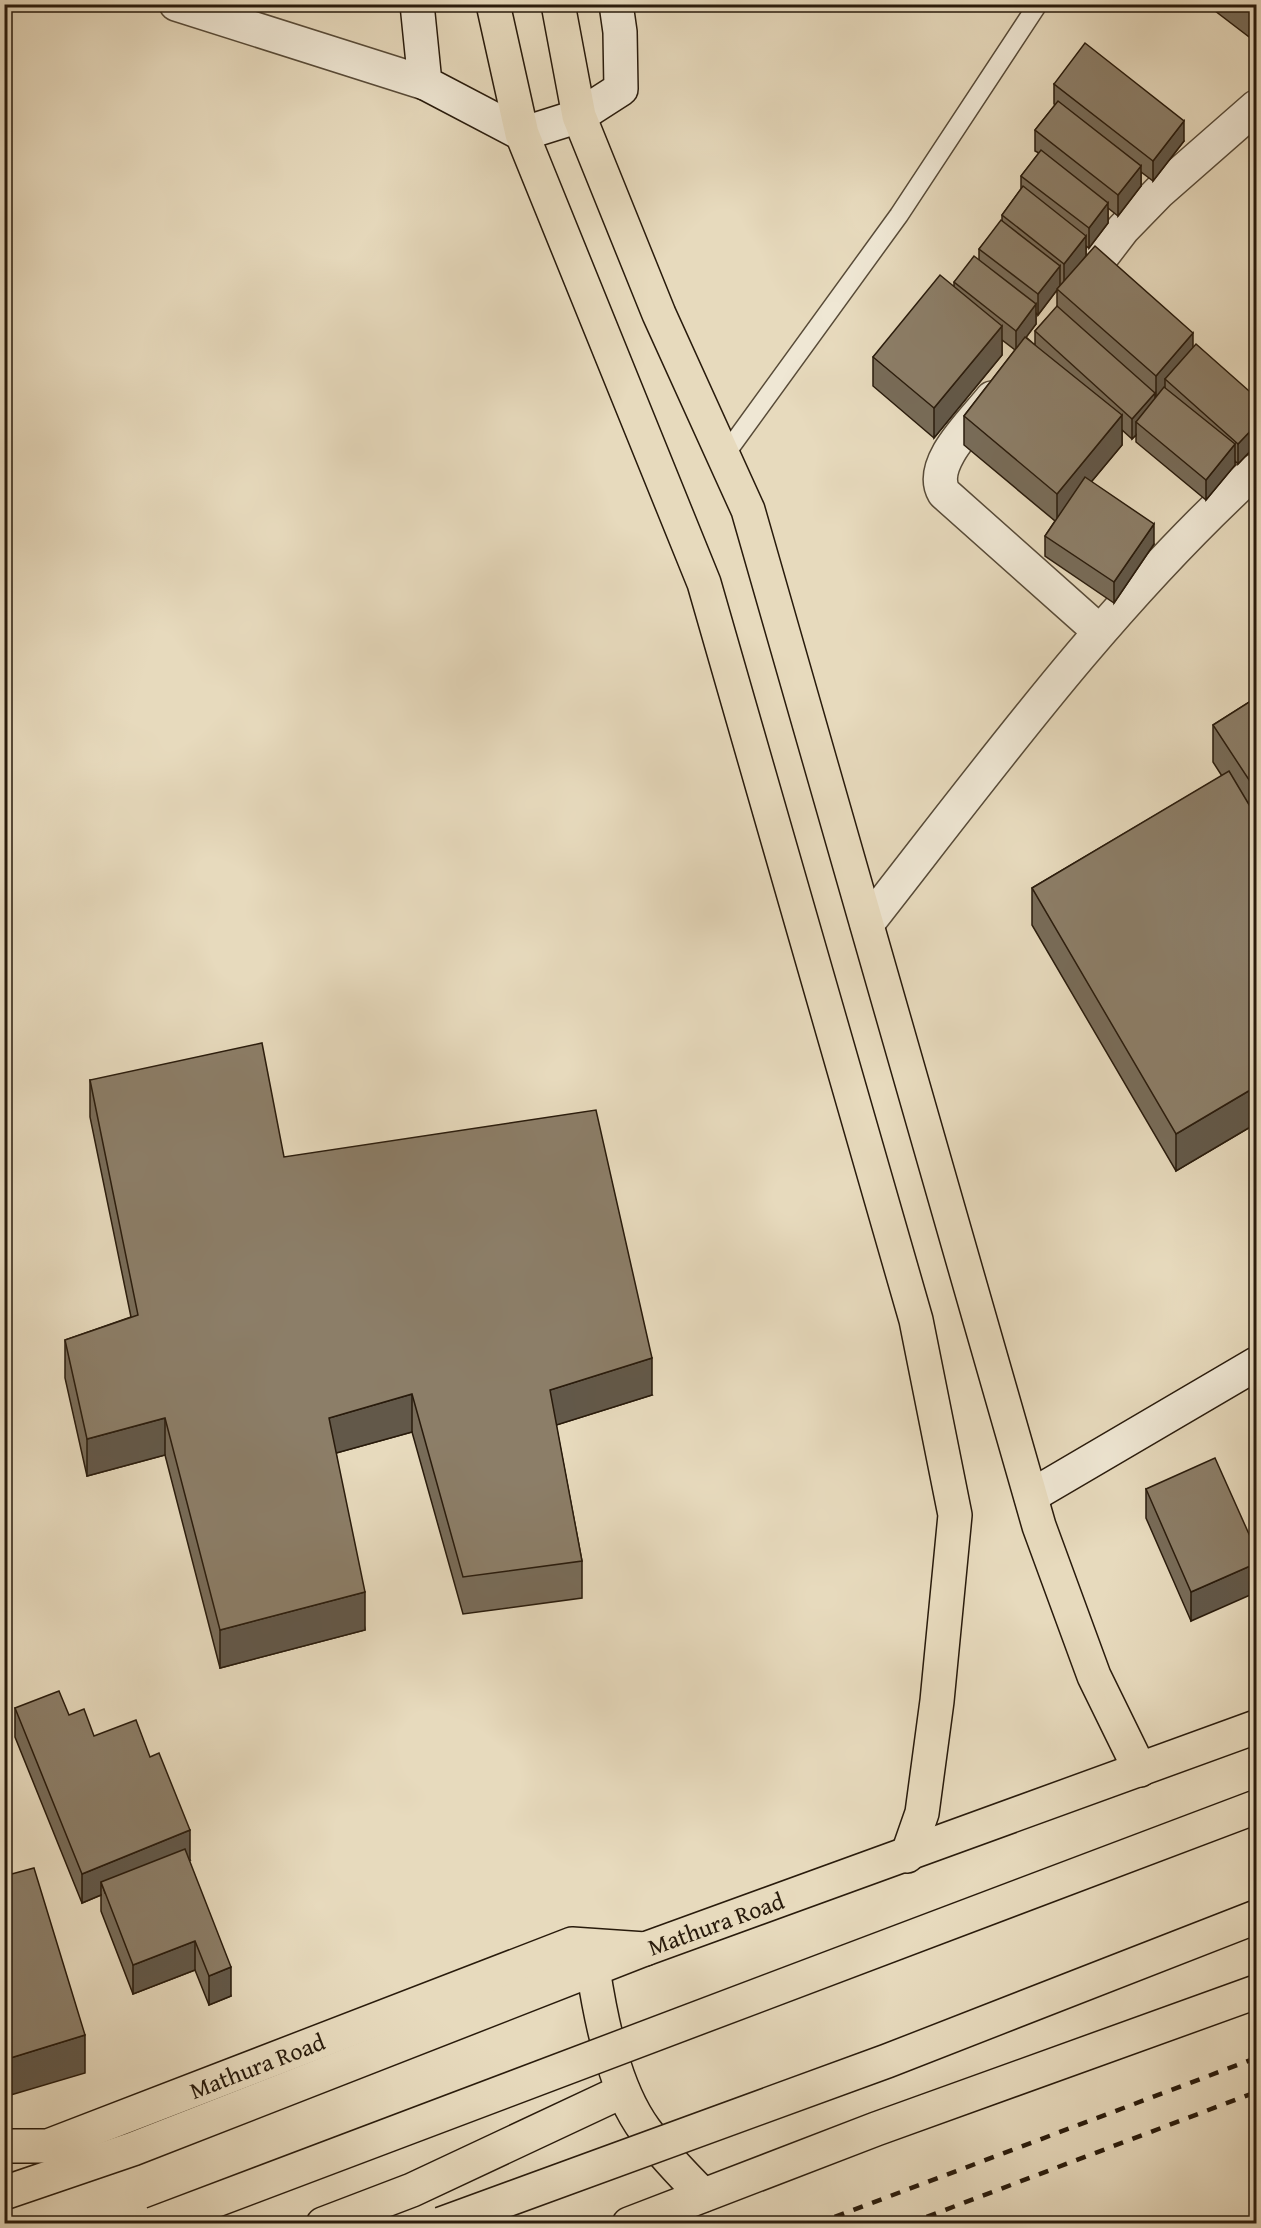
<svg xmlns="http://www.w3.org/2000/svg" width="1261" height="2228" viewBox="0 0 1261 2228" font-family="'Gentium Book Plus',serif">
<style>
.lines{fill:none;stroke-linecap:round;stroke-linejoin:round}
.lane-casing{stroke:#584b38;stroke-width:21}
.street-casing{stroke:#584b38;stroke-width:36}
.secondary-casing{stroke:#291b0c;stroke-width:36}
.primary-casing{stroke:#291b0c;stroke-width:36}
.highway-casing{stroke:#291b0c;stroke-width:36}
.lane{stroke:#efe7d4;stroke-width:18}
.street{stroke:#efe7d4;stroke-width:33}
.secondary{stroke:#efe7d4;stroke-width:33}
.primary{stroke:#e7dabd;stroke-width:33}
.highway{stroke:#e7dabd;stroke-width:33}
.rail{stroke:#291b0c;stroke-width:4.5;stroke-dasharray:10 10;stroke-linecap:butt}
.highway-bridge-casing{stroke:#291b0c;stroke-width:36;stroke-linecap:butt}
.highway-bridge{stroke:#e7dabd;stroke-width:33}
.wall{fill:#786c59;stroke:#291b0c;stroke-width:1.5;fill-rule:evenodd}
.shaded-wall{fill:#625849;stroke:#291b0c;stroke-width:1.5}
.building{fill:#8c7e68;stroke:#291b0c;stroke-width:1.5}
.labels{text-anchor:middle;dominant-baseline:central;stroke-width:4.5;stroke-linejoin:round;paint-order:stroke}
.street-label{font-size:24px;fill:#291b0c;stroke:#efe7d4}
</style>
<rect width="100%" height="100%" fill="#e7dabd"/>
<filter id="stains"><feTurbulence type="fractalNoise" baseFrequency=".00333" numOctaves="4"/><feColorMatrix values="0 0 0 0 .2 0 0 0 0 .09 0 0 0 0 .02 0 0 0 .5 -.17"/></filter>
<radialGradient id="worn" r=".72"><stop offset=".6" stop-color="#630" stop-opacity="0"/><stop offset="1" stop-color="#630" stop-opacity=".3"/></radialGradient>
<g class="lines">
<defs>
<path id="lane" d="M724 456 899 215 1038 4"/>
<g id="street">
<path d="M176 4 425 83"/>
<path d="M1077 289 1123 229 1159 192 1256 107"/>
<path d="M992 398C974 421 927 464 944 493L1099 631"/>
<path d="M867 924C990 767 1108 605 1256 470"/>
</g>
<g id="secondary">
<path d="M417 4 425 83 522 134 579 116 621 89 620 32 616 4"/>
<path d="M1031 1496 1256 1364"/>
</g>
<g id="primary">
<path d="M493 4 522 134 704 583 916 1320 955 1515 937 1701 922 1813 907 1856"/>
<path d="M558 4 579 116 659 314 748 510 1039 1526 1094 1676 1140 1770"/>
<path d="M593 1969C601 2020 614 2088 645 2130 662 2153 683 2175 703 2195"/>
<path id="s1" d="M4 2146H48L572 1944 645 1949 1256 1727"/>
<path d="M323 2224 412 2190 623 2091"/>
<path d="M629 2224 876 2129 1256 1992"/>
</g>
<path id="highway" d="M4 2193 133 2149 645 1949"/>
</defs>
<use href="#lane" class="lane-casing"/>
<use href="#street" class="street-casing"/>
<use href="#secondary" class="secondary-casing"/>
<use href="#primary" class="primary-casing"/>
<use href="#highway" class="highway-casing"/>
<use href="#lane" class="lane"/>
<use href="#street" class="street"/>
<use href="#secondary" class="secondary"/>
<use href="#primary" class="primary"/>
<use href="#highway" class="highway"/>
<g class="rail">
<path d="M816 2224 1256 2058"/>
<path d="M908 2224 1256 2092"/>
</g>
<defs>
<g id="highway-bridge">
<path d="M153 2224 1256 1807"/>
<path d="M441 2224 887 2061 1256 1917"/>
</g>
</defs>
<use href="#highway-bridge" class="highway-bridge-casing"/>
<use href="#highway-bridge" class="highway-bridge"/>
</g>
<g class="wall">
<path d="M1206 4H1257V43Z"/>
<path d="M1054 84 1184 141 1153 181 1141 172V186L1118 216 1108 208V223L1089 248 1086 246V256L1193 347 1257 398V444L1238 464 1235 461V465L1206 500 1136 442V435L1132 439 1122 430V445L1091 482 1154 544 1114 603 1045 556V536L1055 521 964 445V416L1015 350 1002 340V355L934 438 873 386V357L954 286V282L979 260V249L1002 221V215L1021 189V176L1039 153 1035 151V130L1055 105 1054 104ZM1057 290V307L1035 331V345L1026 337 1036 324V313L1038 315Z"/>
<path d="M1257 697V1123L1176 1171 1032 925V888L1222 776 1213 762V725Z"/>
<path d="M90 1080 284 1157 652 1395 556 1425 582 1561V1598L463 1614 412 1432 336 1453 365 1630 220 1668 165 1455 87 1476 65 1378V1340L131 1317 90 1117Z"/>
<path d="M1146 1489 1257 1552 1191 1621 1146 1518Z"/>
<path d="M15 1708 69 1715 190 1860H189L231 1996 209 2005 195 1970 133 1994 101 1911V1895L82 1903 15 1737Z"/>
</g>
<g class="shaded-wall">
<path d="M1184 121V141L1153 181V161Z"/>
<path d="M1141 166V186L1118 216V195Z"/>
<path d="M1108 203V223L1089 248V228Z"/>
<path d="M1086 236V256L1064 284V264Z"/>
<path d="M1060 266V286L1038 315V294Z"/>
<path d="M1036 304V324L1016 351V331Z"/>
<path d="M1002 326V355L934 438V408Z"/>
<path d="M1193 333V362L1165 379V395L1156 406V376Z"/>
<path d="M1155 393V413L1136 422V435L1132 439V419Z"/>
<path d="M1122 415V445L1057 523V494Z"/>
<path d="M1257 424V444L1238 464V444Z"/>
<path d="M1235 444V465L1206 500V480Z"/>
<path d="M1154 524V544L1114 603V582Z"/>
<path d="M1257 1086V1123L1176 1171V1134Z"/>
<path d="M652 1358V1395L550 1427V1390Z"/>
<path d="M412 1394V1432L329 1455V1418Z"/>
<path d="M165 1418V1455L87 1476V1439Z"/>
<path d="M1257 1563V1592L1191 1621V1592Z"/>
<path d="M365 1592V1630L220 1668V1630Z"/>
<path d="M190 1830V1860L105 1893 101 1882V1895L82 1903V1874Z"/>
<path d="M195 1941V1970L133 1994V1965Z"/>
<path d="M231 1967V1996L209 2005V1976Z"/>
<path d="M85 2035V2073L4 2097V2060Z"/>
</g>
<g class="building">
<path d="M1244 4H1257V14Z"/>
<path d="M1085 43 1184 121 1153 161 1054 84Z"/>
<path d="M1058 101 1141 166 1118 195 1035 130Z"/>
<path d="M1041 150 1108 203 1089 228 1021 176Z"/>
<path d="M1023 186 1086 236 1064 264 1002 215Z"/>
<path d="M1001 220 1060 266 1038 294 979 249Z"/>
<path d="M1095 246 1193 333 1156 376 1057 289Z"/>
<path d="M974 256 1036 304 1016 331 954 282Z"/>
<path d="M940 275 1002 326 934 408 873 357Z"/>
<path d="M1057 306 1155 393 1132 419 1035 331Z"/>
<path d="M1025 337 1122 415 1057 494 964 416Z"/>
<path d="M1196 344 1257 398V424L1238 444 1165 379Z"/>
<path d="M1164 387 1235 444 1206 480 1136 422Z"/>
<path d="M1085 477 1154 524 1114 582 1045 536Z"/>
<path d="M1257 697V792L1213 725Z"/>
<path d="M1229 771 1257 818V1086L1176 1134 1032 888Z"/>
<path d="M262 1043 284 1157 596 1110 652 1358 550 1390 582 1561 463 1577 412 1394 329 1418 365 1592 220 1630 165 1418 87 1439 65 1340 138 1315 90 1080Z"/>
<path d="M1215 1458 1257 1552V1563L1191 1592 1146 1489Z"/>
<path d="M59 1691 69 1715 84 1709 94 1736 136 1720 150 1757 159 1753 190 1830 82 1874 15 1708Z"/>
<path d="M185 1849 231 1967 209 1976 195 1941 133 1965 101 1882Z"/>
<path d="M34 1868 85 2035 4 2060V1876Z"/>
</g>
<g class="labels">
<g class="street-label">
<text stroke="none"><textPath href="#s1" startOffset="754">Mathura Road</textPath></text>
<text stroke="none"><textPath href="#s1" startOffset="268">Mathura Road</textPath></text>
</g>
</g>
<rect width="1261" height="2228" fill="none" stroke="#e7dabd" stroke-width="24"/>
<rect x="6" y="6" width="1249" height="2216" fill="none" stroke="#291b0c" stroke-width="3"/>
<rect x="12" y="12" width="1237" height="2204" fill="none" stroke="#291b0c" stroke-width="1.5"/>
<rect width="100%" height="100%" filter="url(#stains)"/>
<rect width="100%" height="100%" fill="url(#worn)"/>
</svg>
